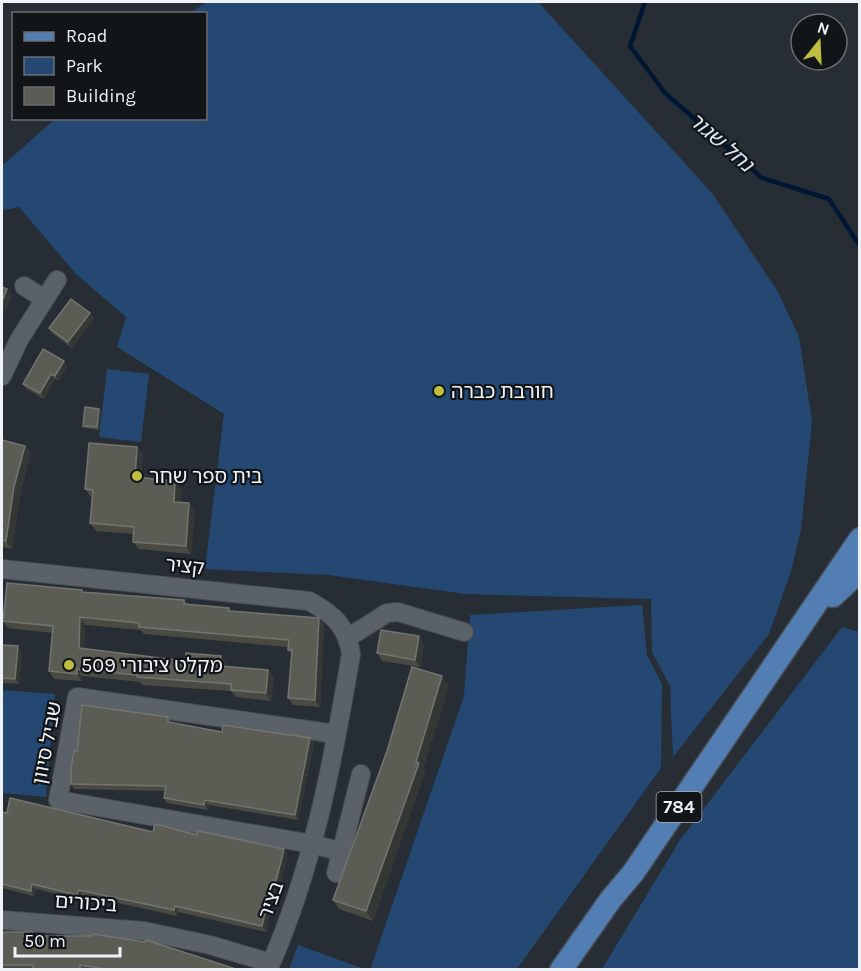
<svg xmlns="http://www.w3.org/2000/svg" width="861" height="971" viewBox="0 0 861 971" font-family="Karla,'Noto Sans Hebrew',sans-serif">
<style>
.green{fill:#254872}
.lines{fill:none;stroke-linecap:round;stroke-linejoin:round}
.stream{stroke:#001734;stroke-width:4.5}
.minor-casing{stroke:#464a51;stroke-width:20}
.major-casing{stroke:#464a51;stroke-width:25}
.minor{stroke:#5a6169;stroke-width:18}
.major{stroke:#527eb3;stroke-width:22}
.wall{fill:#494b42}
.shaded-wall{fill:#343734}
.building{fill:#5b5d55;stroke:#72746f;stroke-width:1.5}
.poi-dot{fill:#bfbe41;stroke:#121518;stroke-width:2}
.labels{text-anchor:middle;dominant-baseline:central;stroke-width:4.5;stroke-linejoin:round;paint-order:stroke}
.shield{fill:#121518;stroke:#adb0b5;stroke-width:1.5}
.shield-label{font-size:18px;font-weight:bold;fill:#eff3f8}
.poi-label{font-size:20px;fill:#eff3f8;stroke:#121518;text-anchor:start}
.street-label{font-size:20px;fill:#eff3f8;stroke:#121518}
.water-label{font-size:21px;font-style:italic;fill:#d8e5f6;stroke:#121518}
</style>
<rect width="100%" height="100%" fill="#272d34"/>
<g class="green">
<path d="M207 2H538L712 193 778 292 799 337 812 421 801 530 791 571 769 634 673 757 670 686 652 652 651 599 466 594 328 575 205 569 224 414 117 347 126 317 76 274 19 207 2 211V166L55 119 206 118V14L190 13Z"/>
<path d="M107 369 149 374 141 442 99 437Z"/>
<path d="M642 605 647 655 662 684 661 768 517 969 370 970 464 696 470 615Z"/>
<path d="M842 627 859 632V969H602L680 840Z"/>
<path d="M2 690 55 694 46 797 2 793Z"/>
<path d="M298 945 364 969H289Z"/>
</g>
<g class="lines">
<path class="stream" d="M645 2 630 46 665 93 762 178 829 199 860 246"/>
<defs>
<g id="minor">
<path d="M24 286 44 299"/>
<path d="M2 376 19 340 57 280"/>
<path d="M2 569 309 601C333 614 347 626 351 654 333 761 313 870 268 970"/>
<path d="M349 637 387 613 398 612 464 632"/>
<path d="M336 734 77 697 58 800 312 844 343 852"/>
<path d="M336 873 361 774"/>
<path d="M2 920 144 931 210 945 271 963"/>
</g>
<g id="major">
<path d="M833 596 860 571"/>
<path d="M561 970 611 899 633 873 860 539"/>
</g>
</defs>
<use href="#minor" class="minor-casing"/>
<use href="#major" class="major-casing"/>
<use href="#minor" class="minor"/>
<use href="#major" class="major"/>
</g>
<g class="wall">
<path d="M90 313 94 319 72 348 52 333 49 328Z"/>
<path d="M67 366 59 381 55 379 44 399 27 389 23 384Z"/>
<path d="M99 409 101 412 99 430 85 428 83 426Z"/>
<path d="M2 440 25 446 31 453 20 495 12 549 2 547Z"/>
<path d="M137 447 143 454 141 478 181 488 180 502 195 511 191 554 139 549 133 542 134 534 96 531 90 523 92 497H91L85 489Z"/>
<path d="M84 593 184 600 188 604 324 625 320 707 293 705 288 698 292 655 288 650V647L144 634 141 630 85 625 84 649 185 661 226 663V666L268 670 274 677 271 701 236 697 231 691 142 685 140 682 82 676V681L54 679 49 671 53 633 8 628 3 621Z"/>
<path d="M424 644 420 667 382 661 377 653Z"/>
<path d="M2 645 22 652 19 684 2 683Z"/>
<path d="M449 686 423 769 425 772 373 921 339 909 333 900Z"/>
<path d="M168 717 171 723 222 732 310 738 314 743 298 820 209 805 208 810 167 803 164 798 165 791 74 789 71 784 77 751Z"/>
<path d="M2 812 153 832 197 835 288 854 280 887 276 886 266 932 178 912 177 916 82 895 81 900 36 889 34 896 2 888Z"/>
<path d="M2 932H33L36 936 233 968 234 969H2Z"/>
</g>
<g class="shaded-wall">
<path d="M7 289 12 296 2 318V302Z"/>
<path d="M90 313 94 319 72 348 68 342Z"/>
<path d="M64 361 67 366 59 381 55 376Z"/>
<path d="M51 374 55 379 44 399 40 393Z"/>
<path d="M99 409 101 412 99 430 97 427Z"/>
<path d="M25 446 31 453 20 495 12 549 6 541 14 487Z"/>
<path d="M137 447 143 454 140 485 135 477Z"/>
<path d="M175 481 181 488 179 510 174 502Z"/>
<path d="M189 503 195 511 191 554 186 546Z"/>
<path d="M80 617 85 625 84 656 79 648Z"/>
<path d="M319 618 324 625 320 707 315 700Z"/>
<path d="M419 636 424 644 420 667 415 660Z"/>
<path d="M18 646 22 652 19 684 15 679Z"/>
<path d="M221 656 226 663 225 673 220 666Z"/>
<path d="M77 669 82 676V681L77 674Z"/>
<path d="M268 670 274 677 271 701 266 693Z"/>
<path d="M442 676 449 686 423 769 425 772 373 921 366 911 416 762Z"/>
<path d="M310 738 314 743 298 820 295 815Z"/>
<path d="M205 800 209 805 208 810 204 805Z"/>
<path d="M284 849 288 854 280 887 276 881Z"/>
<path d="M273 880 276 886 266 932 262 926Z"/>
<path d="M32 884 36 889 34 896 31 891Z"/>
<path d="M79 890 82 895 81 900 77 895Z"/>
<path d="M175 906 178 912 177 916 174 910Z"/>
</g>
<g class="building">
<path d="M2 287 7 289 2 302Z"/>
<path d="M71 299 90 313 68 342 49 328Z"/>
<path d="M43 349 64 361 55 376 51 374 40 393 23 384Z"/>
<path d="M85 407 99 409 97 427 83 426Z"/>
<path d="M2 440 25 446 14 487 6 541 2 540Z"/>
<path d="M89 443 137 447 135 477 175 481 174 502 189 503 186 546 133 542 134 527 90 523 93 490 85 489Z"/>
<path d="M7 583 82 590V592L184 600V604L229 608V611L319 618 315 700 288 698 292 650H288L289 640 139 627V623L80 617 79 648 185 661 186 653 221 656 220 666 268 670 266 693 231 690V684L137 677V675L77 669V674L49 671 53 626 3 621Z"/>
<path d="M381 630 419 636 415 660 377 653Z"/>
<path d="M2 645 18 646 15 679 2 678Z"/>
<path d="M412 667 442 676 416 762 419 763 366 911 333 900 387 751Z"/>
<path d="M82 705 168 717V722L222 732 223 725 310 738 295 815 205 800 204 805 164 798 166 786 71 784V769L74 751H77Z"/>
<path d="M10 798 153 832 155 824 197 835 198 831 284 849 276 881 273 880 262 926 175 906 174 910 79 890 77 895 32 884 31 891 2 884V812L7 813Z"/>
<path d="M2 932H33V936H92L93 934 145 942 146 940 233 968 232 969H106L80 965V969H33V965H2Z"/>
</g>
<g class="poi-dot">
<circle cx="439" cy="391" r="6"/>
<circle cx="137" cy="476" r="6"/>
<circle cx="69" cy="665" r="6"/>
</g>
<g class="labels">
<rect class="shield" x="656.5" y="792" width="45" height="30" rx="4.5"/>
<g class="shield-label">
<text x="679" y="807">784</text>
</g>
<g class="poi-label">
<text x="451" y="391">חורבת כברה</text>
<text x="149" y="476">בית ספר שחר</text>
<text x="81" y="665">מקלט ציבורי 509</text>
</g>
<g class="street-label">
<text transform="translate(185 566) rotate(6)">קציר</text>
<text transform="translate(47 743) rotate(-79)">שביל סיוון</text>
<text transform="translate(271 900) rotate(-70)">בציר</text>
<text transform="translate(86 903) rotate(4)">ביכורים</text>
</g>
<g class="water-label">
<text transform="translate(721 142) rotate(41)">נחל שגור</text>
</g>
</g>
<rect width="861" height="971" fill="none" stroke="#eff3f8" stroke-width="6"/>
<rect x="12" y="12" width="195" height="108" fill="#121518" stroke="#6a6e72" stroke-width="1.5"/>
<rect x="24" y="32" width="30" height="9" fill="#527eb3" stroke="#6a6e72" stroke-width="1.5"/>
<text x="66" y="42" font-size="18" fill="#eff3f8">Road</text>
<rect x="24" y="57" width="30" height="18" fill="#254872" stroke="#6a6e72" stroke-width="1.5"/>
<text x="66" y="72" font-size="18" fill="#eff3f8">Park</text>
<rect x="24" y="87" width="30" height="18" fill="#5b5d55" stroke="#6a6e72" stroke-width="1.5"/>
<text x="66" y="102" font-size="18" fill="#eff3f8">Building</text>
<g transform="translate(819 42) rotate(18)"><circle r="28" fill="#121518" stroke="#6a6e72" stroke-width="1.5"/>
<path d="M0-4.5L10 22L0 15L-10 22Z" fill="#bfbe41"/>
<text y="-9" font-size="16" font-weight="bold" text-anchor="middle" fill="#eff3f8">N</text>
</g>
<path d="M15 947v9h105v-9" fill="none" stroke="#eff3f8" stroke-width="3"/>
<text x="24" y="947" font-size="18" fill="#eff3f8" stroke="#121518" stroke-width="4.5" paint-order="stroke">50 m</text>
</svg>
